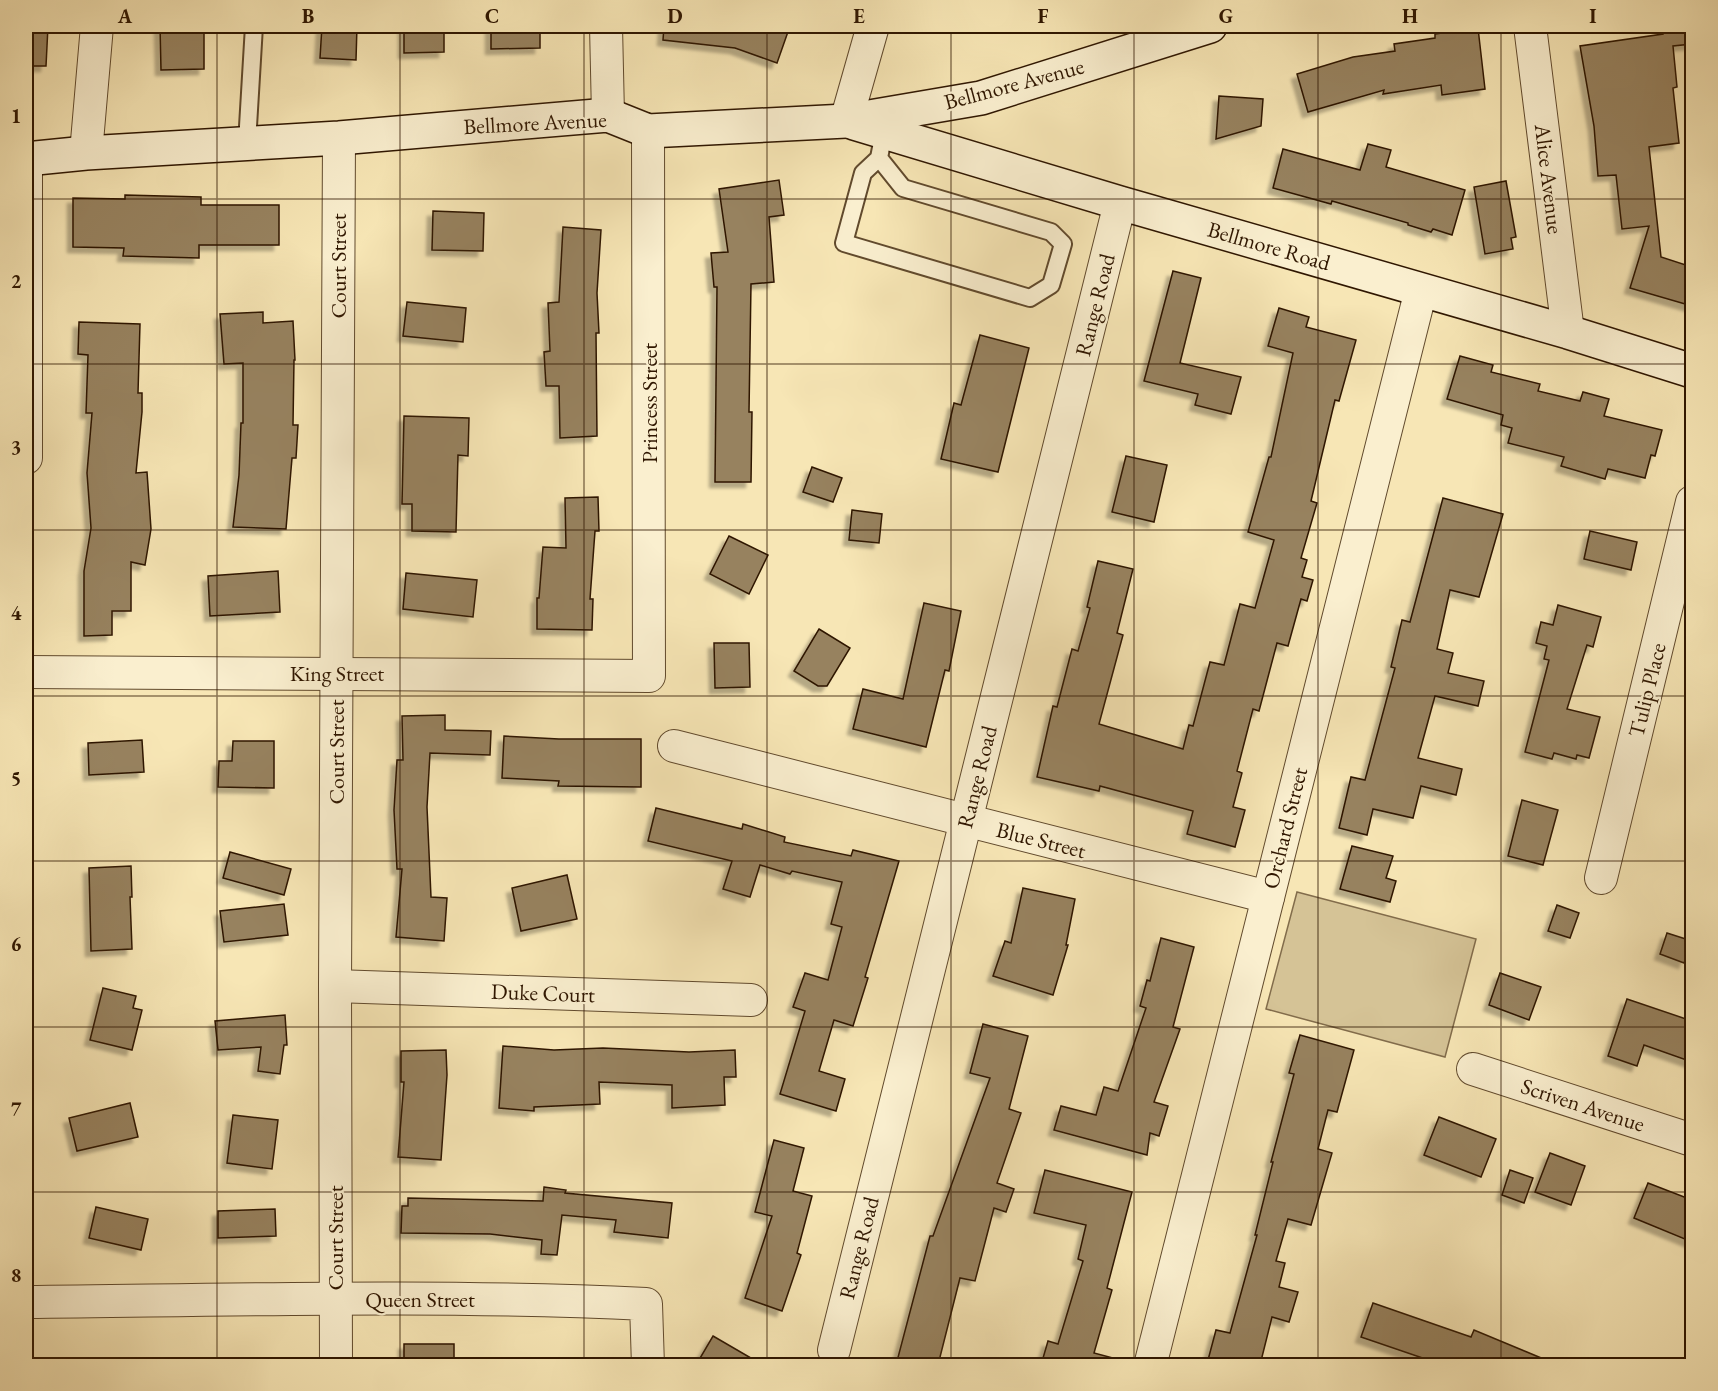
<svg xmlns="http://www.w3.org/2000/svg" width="1718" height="1391" viewBox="0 0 1718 1391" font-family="'EB Garamond',serif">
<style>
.green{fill:#d5c396;stroke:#826c4b;stroke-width:1.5}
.building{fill:#97825e;stroke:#2f1600;stroke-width:1.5;filter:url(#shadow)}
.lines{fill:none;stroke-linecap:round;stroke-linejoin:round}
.lane-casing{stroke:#614a2d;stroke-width:20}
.street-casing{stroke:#614a2d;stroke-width:34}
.secondary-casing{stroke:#2f1600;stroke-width:36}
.lane{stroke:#faefcf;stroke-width:16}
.street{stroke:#faefcf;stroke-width:32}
.secondary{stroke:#faefcf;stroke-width:33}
.grid{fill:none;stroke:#2f1600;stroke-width:1.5;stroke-opacity:0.55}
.labels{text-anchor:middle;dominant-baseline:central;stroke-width:4.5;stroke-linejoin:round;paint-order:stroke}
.street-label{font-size:22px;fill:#2f1600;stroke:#faefcf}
.neatline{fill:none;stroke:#2f1600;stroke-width:2}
.grid-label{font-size:20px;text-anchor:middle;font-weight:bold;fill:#2f1600}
</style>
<defs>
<filter id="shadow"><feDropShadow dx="-5.5" dy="5.5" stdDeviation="1.5" flood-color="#0004"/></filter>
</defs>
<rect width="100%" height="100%" fill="#f7e6b5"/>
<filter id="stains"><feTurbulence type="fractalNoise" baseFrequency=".00333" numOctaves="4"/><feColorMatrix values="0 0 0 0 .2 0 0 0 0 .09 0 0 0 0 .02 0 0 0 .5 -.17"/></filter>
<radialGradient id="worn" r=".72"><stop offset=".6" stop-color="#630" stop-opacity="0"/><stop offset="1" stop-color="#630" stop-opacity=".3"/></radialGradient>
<path class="green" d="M1297 892 1476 939 1445 1057 1266 1009Z"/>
<g class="building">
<path d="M26 26H48L46 66H26Z"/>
<path d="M160 26H204V69L161 70Z"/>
<path d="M322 26H357L356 60 320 58Z"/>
<path d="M404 26H444V52L404 53Z"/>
<path d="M491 26H540V48L491 49Z"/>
<path d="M664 26H790L777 63 735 48 663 40Z"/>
<path d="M1662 26H1692V44L1673 46 1677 87 1673 88 1679 143 1649 147 1661 257 1692 267V306L1630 288 1649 226 1622 229 1616 175 1598 176 1594 126 1580 46 1663 34Z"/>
<path d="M1478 28 1485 89 1442 95 1441 85 1383 94 1384 90 1308 112 1297 74 1353 57 1395 51 1394 44 1435 38V34Z"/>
<path d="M1219 96 1263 99 1261 126 1216 139Z"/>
<path d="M1368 144 1391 150 1386 167 1465 190 1452 235 1433 229 1431 232 1408 225V223L1332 201 1331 204 1273 188 1283 149 1360 170Z"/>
<path d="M779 180 784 215 769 217 774 282 751 284 749 412H752L751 482H715L717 287H714L711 253 728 252 719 189Z"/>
<path d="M1506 181 1516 237 1511 238 1513 249 1485 254 1474 187Z"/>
<path d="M125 195 201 197V205H279V245H199V258L123 256 124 248 73 247V198L125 199Z"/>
<path d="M433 211 484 213 483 251 432 250Z"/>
<path d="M563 227 601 230 597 293 599 333H596L597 436 560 438 559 386H546L544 352 550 351 548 303 559 302Z"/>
<path d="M1173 271 1201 278 1180 363 1241 377 1231 414 1195 405 1198 394 1144 381Z"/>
<path d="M407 302 466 308 463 342 403 336Z"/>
<path d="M1279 308 1309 317 1306 327 1356 340 1339 401 1335 400 1311 501 1317 503 1301 558 1307 560 1302 577 1313 580 1307 601 1301 599 1288 646 1277 643 1259 711 1253 709 1237 771 1242 773 1233 807 1245 810 1235 847 1187 834 1193 811 1100 786 1099 791 1037 777 1053 706 1057 707 1072 649 1078 651 1090 608 1087 607 1098 561 1133 569 1117 633 1123 635 1099 724 1183 749 1189 725 1193 726 1210 662 1224 665 1240 604 1255 608 1274 540 1248 532 1269 457H1271L1293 353 1268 346Z"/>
<path d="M263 312V323L293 321 295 360H294L293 425H298L296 458H292L286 529 233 527 239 475 241 423H243V363L224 364 220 314Z"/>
<path d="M79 322 140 324 138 393H142V412L136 473 147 472 151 529 145 565 131 562V611H112V635L84 636V571L91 528 87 473 92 413H86L88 355 78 354Z"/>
<path d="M980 335 1029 348 998 472 941 459 954 403 961 405Z"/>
<path d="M1460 356 1493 365 1491 372 1540 384 1538 391 1580 401 1583 392 1609 399 1604 416 1662 430 1655 456 1651 455 1645 478 1608 469 1605 479 1561 466 1564 457 1508 443 1512 428 1501 425 1503 415 1447 399Z"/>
<path d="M404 416 469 418 468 456 458 455 456 532 412 531V504H402Z"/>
<path d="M1126 456 1167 465 1154 522 1112 512Z"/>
<path d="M812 467 842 478 833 502 803 492Z"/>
<path d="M598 497 599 531H595L590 599H593L592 630 537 629V598H539L543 547 566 548 565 498Z"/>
<path d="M1443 498 1503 514 1479 597 1450 590 1437 649 1453 653 1448 673 1484 681 1478 706 1435 696 1418 758 1462 769 1456 795 1421 786 1413 818 1373 809 1367 835 1339 828 1351 777 1365 780 1395 668 1391 667 1402 620 1410 622Z"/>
<path d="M852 510 882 514 879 543 849 540Z"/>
<path d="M1590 531 1637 542 1631 570 1584 559Z"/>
<path d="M729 536 768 555 749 594 710 574Z"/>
<path d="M278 571 280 612 210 616 208 576Z"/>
<path d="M406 573 477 580 473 617 403 609Z"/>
<path d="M924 603 961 611 949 671 945 670 926 747 853 729 863 689 903 699Z"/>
<path d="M1558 605 1601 617 1593 647 1587 645 1567 709 1600 717 1589 758 1577 755 1576 759 1554 753 1552 759 1525 752 1549 660 1544 659 1547 646 1536 643 1541 622 1553 625Z"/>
<path d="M819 629 850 648 827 686H818L794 671Z"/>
<path d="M714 643H749L750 687 715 688Z"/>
<path d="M445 715V730L491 731 490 755 430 753 427 807 431 897 447 898 444 941 396 937 402 869H397L394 810 397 760H403L402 716Z"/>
<path d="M504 736 559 739H641V787L558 786 559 781 502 778Z"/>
<path d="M142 740 144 772 89 775 88 743Z"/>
<path d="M233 741H274V788L218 787 219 761H232Z"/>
<path d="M1522 800 1558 810 1543 865 1508 856Z"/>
<path d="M656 808 742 829 743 824 785 837 784 842 851 856 853 850 899 861 865 977 868 978 853 1026 834 1020 819 1071 845 1079 836 1111 780 1094 805 1011 793 1007 805 973 828 980 842 927 831 924 842 882 792 871 790 874 760 865 750 897 723 889 732 861 648 841Z"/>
<path d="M1352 846 1393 856 1386 878 1396 881 1390 902 1340 889Z"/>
<path d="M230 852 291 869 284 895 223 878Z"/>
<path d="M131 866 132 897H130L132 949 91 951 89 868Z"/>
<path d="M567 875 577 919 521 931 512 888Z"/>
<path d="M1023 888 1075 899 1066 945H1068L1053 995 993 976 1005 941 1011 943Z"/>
<path d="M284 904 288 935 224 942 220 911Z"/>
<path d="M1557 905 1579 913 1570 938 1548 931Z"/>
<path d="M1667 933 1692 941 1684 963 1660 954Z"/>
<path d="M1161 938 1194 947 1173 1027 1180 1029 1154 1102 1168 1106 1159 1136 1150 1133 1147 1155 1054 1130 1061 1106 1096 1115 1104 1087 1118 1091 1146 1008 1140 1006 1147 980 1150 981Z"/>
<path d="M1500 973 1541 987 1529 1020 1489 1005Z"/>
<path d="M103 988 136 996 133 1008 142 1010 132 1050 90 1040Z"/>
<path d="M1627 999 1692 1021V1062L1644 1045 1637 1066 1608 1056Z"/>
<path d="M285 1015 287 1045H284L280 1074 258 1071 261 1047 218 1050 215 1021Z"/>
<path d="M983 1024 1028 1036 1009 1109 1021 1113 997 1183 1014 1189 1006 1212 994 1208 975 1281 960 1278 938 1365H896L930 1236H933L990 1078 970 1073Z"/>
<path d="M1300 1035 1354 1050 1337 1112 1328 1110 1318 1149 1332 1153 1311 1225 1288 1219 1276 1261 1285 1263 1279 1287 1298 1292 1289 1322 1272 1317 1260 1365H1230L1208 1360 1216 1330 1230 1333 1257 1235H1255L1273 1162H1271L1294 1074 1289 1073Z"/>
<path d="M503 1046 554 1050 603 1048 689 1052 735 1050 736 1077H724L725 1105 672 1108V1085L599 1082 600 1104 534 1107V1111L499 1108Z"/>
<path d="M446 1050 447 1075 441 1160 398 1157 404 1082H401V1051Z"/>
<path d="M130 1103 138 1137 77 1151 69 1118Z"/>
<path d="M233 1115 278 1120 272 1169 227 1163Z"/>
<path d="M1439 1117 1496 1139 1481 1177 1424 1155Z"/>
<path d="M774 1140 804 1148 793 1191 812 1196 797 1253 801 1255 782 1311 745 1298 772 1216 755 1212Z"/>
<path d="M1550 1153 1585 1166 1571 1205 1535 1192Z"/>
<path d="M1045 1170 1132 1192 1107 1288 1112 1290 1094 1353 1113 1358 1112 1365H1041L1048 1341 1058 1344 1083 1261 1078 1259 1086 1225 1034 1213Z"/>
<path d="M1510 1170 1533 1178 1524 1203 1502 1195Z"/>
<path d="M1648 1183 1692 1200V1242L1634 1218Z"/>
<path d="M544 1187 566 1190 565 1193 672 1203 668 1238 614 1232 616 1220 562 1215 557 1255 541 1254 542 1240 490 1234 401 1233 402 1206H408V1198L543 1201Z"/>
<path d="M96 1207 148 1219 141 1250 89 1238Z"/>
<path d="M275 1209 276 1236 218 1238V1211Z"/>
<path d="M1373 1303 1471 1337 1474 1330 1558 1365H1443L1361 1337Z"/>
<path d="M713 1336 763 1365H696Z"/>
<rect x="404" y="1344" width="50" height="21"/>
</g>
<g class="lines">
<defs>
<g id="lane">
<path d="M247 143 254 26"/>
<path d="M879 158 903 188 1051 232 1063 244 1051 285 1030 298 844 243 863 173 879 158 884 132"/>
</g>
<g id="street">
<path d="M606 26 608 115"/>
<path d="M1530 26 1568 332"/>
<path d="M846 121 873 26"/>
<path d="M86 153 97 26"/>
<path d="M26 458V159"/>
<path d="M26 672 649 676 648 131"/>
<path d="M674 746 1268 897"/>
<path d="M1601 878 1692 502"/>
<path d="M335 986 751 1000"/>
<path d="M1473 1069 1692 1140"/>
<path d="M26 1302C232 1300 439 1294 646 1304L648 1366"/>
<path d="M834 1350 1120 203"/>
<path d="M336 1366 335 986 339 138"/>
<path d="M1150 1366 1421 290"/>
</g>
<g id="secondary">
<path d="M854 123 1120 203 1568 332 1692 371"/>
<path d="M26 159 86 153 339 138 608 115 648 131 846 121 981 98 1210 26"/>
</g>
</defs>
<use href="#lane" class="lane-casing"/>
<use href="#street" class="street-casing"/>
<use href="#secondary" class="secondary-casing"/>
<use href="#lane" class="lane"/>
<use href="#street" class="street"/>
<use href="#secondary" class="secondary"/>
</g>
<path class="grid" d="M217 26V1366M400 26V1366M584 26V1366M767 26V1366M951 26V1366M1134 26V1366M1318 26V1366M1501 26V1366M26 199H1692M26 364H1692M26 530H1692M26 696H1692M26 861H1692M26 1027H1692M26 1192H1692"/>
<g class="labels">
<g class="street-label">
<text transform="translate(1014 84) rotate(-15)">Bellmore Avenue</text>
<text transform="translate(535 123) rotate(-3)">Bellmore Avenue</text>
<text transform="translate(1549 179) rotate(83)">Alice Avenue</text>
<text transform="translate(1269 246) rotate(16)">Bellmore Road</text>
<text transform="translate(338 266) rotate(-90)">Court Street</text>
<text transform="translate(1095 305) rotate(-76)">Range Road</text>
<text transform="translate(649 403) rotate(-90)">Princess Street</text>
<text x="337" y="673">King Street</text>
<text transform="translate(1647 690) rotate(-76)">Tulip Place</text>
<text transform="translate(336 752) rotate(-90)">Court Street</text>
<text transform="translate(977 777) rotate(-76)">Range Road</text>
<text transform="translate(1285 828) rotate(-76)">Orchard Street</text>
<text transform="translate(1041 840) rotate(14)">Blue Street</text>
<text transform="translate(543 993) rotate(2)">Duke Court</text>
<text transform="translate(1583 1105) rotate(18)">Scriven Avenue</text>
<text transform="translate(335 1238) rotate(-90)">Court Street</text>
<text transform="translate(859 1248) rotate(-76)">Range Road</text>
<text x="420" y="1299">Queen Street</text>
</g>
</g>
<rect width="1718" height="1391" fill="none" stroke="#f7e6b5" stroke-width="66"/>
<rect x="33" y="33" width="1652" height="1325" class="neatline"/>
<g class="grid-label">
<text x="125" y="23">A</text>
<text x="308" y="23">B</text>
<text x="492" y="23">C</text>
<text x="675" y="23">D</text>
<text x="859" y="23">E</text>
<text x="1043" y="23">F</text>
<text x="1226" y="23">G</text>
<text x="1410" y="23">H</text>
<text x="1593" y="23">I</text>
<text x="16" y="123">1</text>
<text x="16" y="288">2</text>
<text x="16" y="454">3</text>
<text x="16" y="620">4</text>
<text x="16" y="785">5</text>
<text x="16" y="951">6</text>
<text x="16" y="1116">7</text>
<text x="16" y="1282">8</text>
</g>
<rect width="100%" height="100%" filter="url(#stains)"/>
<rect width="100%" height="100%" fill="url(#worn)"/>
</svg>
